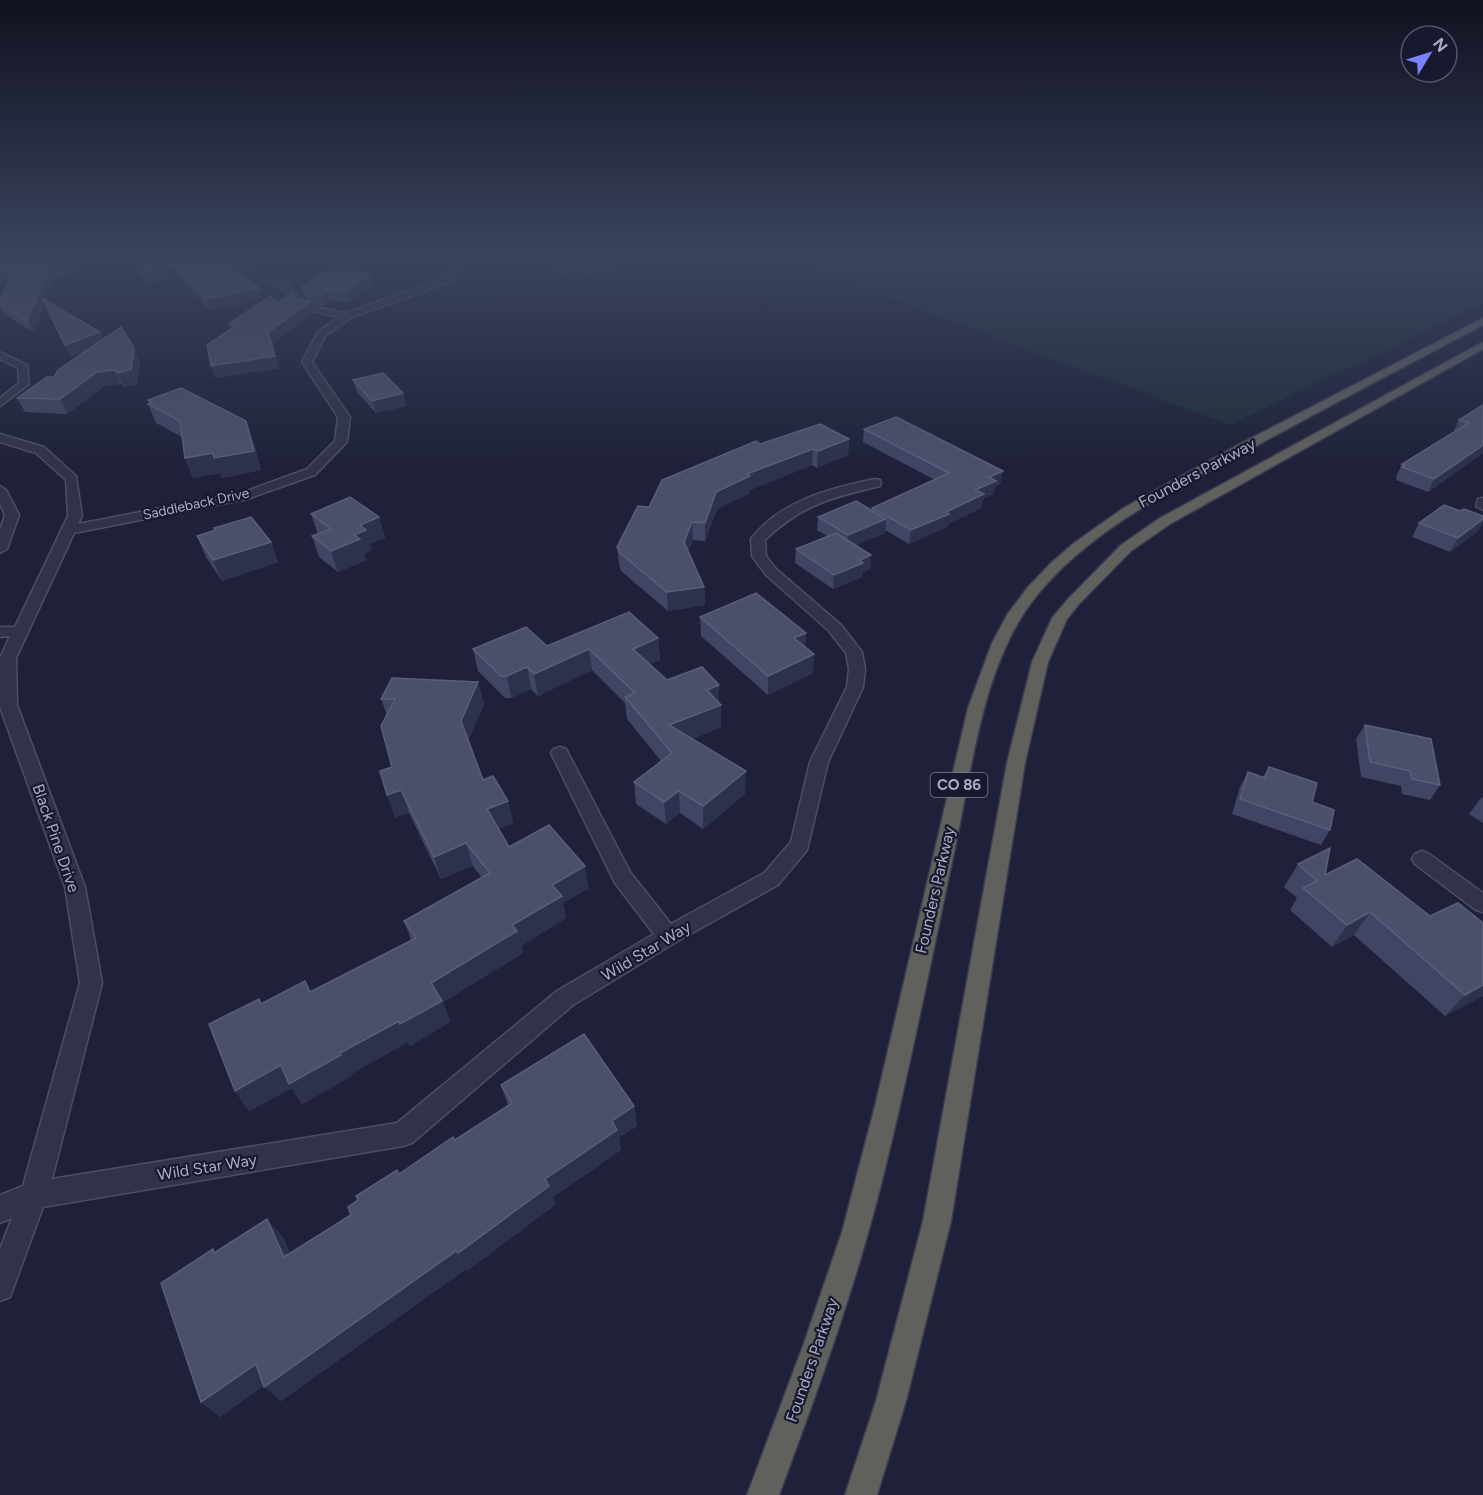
<svg xmlns="http://www.w3.org/2000/svg" width="1483" height="1495" viewBox="0 0 1483 1495" font-family="Figtree,sans-serif">
<style>
.green{fill:#202f3a}
.lines{fill:none;stroke-linecap:round;stroke-linejoin:round}
.minor-casing{stroke:#4c4e64;stroke-width:3}
.trunk-casing{stroke:#393b51;stroke-width:3}
.minor{fill:#313449;fill-rule:evenodd}
.trunk{fill:#60605c;fill-rule:evenodd}
.wall{fill:#414462}
.shaded-wall{fill:#2e314d}
.building{fill:#4c4f6c;stroke:#5b5e7a;stroke-width:1.5}
.labels{text-anchor:middle;dominant-baseline:central;stroke-width:4.5;stroke-linejoin:round;paint-order:stroke}
.far-street-label{font-size:14px;fill:#abadc6;stroke:#171a2e}
.shield{fill:#171a2e;stroke:#7f8198;stroke-width:1.5}
.shield-label{font-size:15px;font-weight:bold;fill:#abadc6}
.street-label{font-size:16px;fill:#abadc6;stroke:#171a2e}
</style>
<rect width="100%" height="100%" fill="#1e2139"/>
<path class="green" d="M777 256H1483V303L1230 425Z"/>
<g class="lines">
<defs>
<g id="minor">
<path d="M463 256H471L447 283 350 318 325 336 312 362 350 417 347 442 315 475 247 499 74 533 16 658 17 705 85 887 102 983 52 1179 397 1123 557 991 654 934 615 883 551 753 554 749 560 747 566 749 630 872 671 924 764 873 791 842 810 762 847 687 849 669 846 653 829 631 766 575 752 556 751 539C780 501 830 488 875 479L880 480 881 483 880 486C833 497 801 505 765 540L766 556 776 569 841 625 862 652 865 669 863 687 828 762 807 850 778 885 676 942 573 1005 412 1143 403 1146 43 1207 10 1297 0 1301V1249L12 1218 0 1223V1195L23 1186 80 983 65 887 0 707V658L10 636 0 637V627H15L68 516 66 480 36 453 0 442V434L44 447 76 476 82 516 78 524 244 492 307 469 335 441 338 417 302 362 318 332 339 317 302 308 280 288 264 281V277L287 284 304 301 314 307 346 313 441 279Z"/>
<path d="M0 352 27 365 29 384 0 406V398L19 383 18 368 0 359Z"/>
<path d="M0 486 6 490 19 515 7 549 0 553V530L5 515 0 504Z"/>
<path d="M1483 498V510L1476 506 1478 499Z"/>
<path d="M1422 851 1429 854 1483 893V912L1476 910 1415 864 1412 859 1415 854Z"/>
</g>
<g id="trunk">
<path d="M1483 318V325C1407 365 1331 405 1256 446 1180 486 1094 526 1038 594 984 659 973 762 956 843 934 946 914 1049 889 1152 862 1269 821 1382 779 1495H747L803 1346 842 1232 875 1106 968 708 992 643 1007 615 1028 587 1050 564 1074 543 1125 507 1236 446Z"/>
<path d="M1483 342V349L1170 524 1131 551 1079 604 1067 619 1048 662 1025 763 951 1221 906 1401 877 1495H845L876 1401 923 1221 1007 763 1032 662 1052 618 1069 598 1121 545 1160 518Z"/>
</g>
</defs>
<use href="#minor" class="minor-casing"/>
<use href="#trunk" class="trunk-casing"/>
<use href="#minor" class="minor"/>
<use href="#trunk" class="trunk"/>
</g>
<g class="wall">
<path d="M0 256H97L69 276 56 277 46 300 100 332 103 339 134 348 140 362 137 384 124 387 121 384 104 386 67 414 25 412 17 398 54 377 84 352 71 357 45 303 33 332 4 314 0 306V300L9 281 0 280Z"/>
<path d="M163 256 280 262 236 270 260 288 263 299 210 310 179 277 143 284 138 273Z"/>
<path d="M547 256H619L620 263 587 275 577 272 563 276Z"/>
<path d="M371 273 374 284 349 302 328 300 329 302 323 306 315 305 305 298 301 288Z"/>
<path d="M278 303 314 313 272 344 279 368 215 378 231 329 229 324Z"/>
<path d="M353 380 403 393 406 406 376 413 357 392Z"/>
<path d="M148 400 253 440 261 470 222 478 220 473 193 478 185 458 182 437 156 423 148 404 149 403Z"/>
<path d="M1483 405V453L1428 492 1396 480 1397 478 1396 477 1402 464 1454 433H1453L1459 420Z"/>
<path d="M864 429 1003 471 1000 484 995 487 993 494 983 499 981 508 948 524 947 527 909 544 885 530V533L856 545 871 555 870 569 863 572 862 577 833 589 795 563 796 549 827 536 817 530 818 517 872 511V508L935 480 863 442Z"/>
<path d="M849 439 848 455 817 468 812 465 750 490V493L717 509 705 541 693 540 688 551 704 587 705 605 668 611 621 571 619 564 617 547 649 507 760 444Z"/>
<path d="M1460 511 1483 516V522L1478 531 1450 552 1412 537 1419 523Z"/>
<path d="M311 514 379 517 385 538 370 544 372 550 364 554 366 560 338 572 319 557 312 536 318 534Z"/>
<path d="M214 528 271 542 278 562 222 581 206 557 197 536 215 531Z"/>
<path d="M700 617 806 633 805 647 813 673 768 695 701 636Z"/>
<path d="M658 638 660 660 650 664 667 680 719 685V703L721 727 692 739 745 794 703 829 680 813 666 824 636 804 634 782 661 761 627 719 625 703 592 670 538 696 531 689 511 698H505L478 671 473 649 547 646Z"/>
<path d="M478 682 484 704 468 740 483 780 508 801 513 823 499 829 509 847 589 888 563 903 566 918 521 946 523 953 443 1002 450 1022 410 1046 408 1042 351 1074 352 1076 302 1104 292 1088 249 1111 235 1091 261 1003 305 981 311 992 411 940 404 921 482 878 473 866 441 879 409 813 395 817 387 795 392 767 387 715 381 699Z"/>
<path d="M1365 725 1440 785 1430 800 1402 794 1401 786 1361 777 1356 739Z"/>
<path d="M1269 767 1312 802 1330 830 1321 845 1232 814 1240 787 1248 772 1263 777Z"/>
<path d="M1483 797V823L1469 814 1480 799Z"/>
<path d="M1298 864 1430 916 1483 923V996L1445 1016 1354 935 1332 947 1290 910 1297 898 1284 887Z"/>
<path d="M501 1085 634 1106 637 1126 619 1138 621 1150 553 1197 555 1205 467 1271 466 1269 281 1401 264 1385 220 1417 201 1402 216 1252 283 1237 290 1254 351 1215 399 1174 455 1140 508 1105Z"/>
</g>
<g class="shaded-wall">
<path d="M79 256H97L69 276 64 266Z"/>
<path d="M259 256H278L280 262 228 272 225 262Z"/>
<path d="M611 256H619L620 263 587 275 586 264Z"/>
<path d="M576 262 577 272 563 276 561 266Z"/>
<path d="M51 266 56 277 33 332 27 321Z"/>
<path d="M175 266 179 277 143 284 138 273Z"/>
<path d="M371 273 374 284 349 302 347 291Z"/>
<path d="M260 288 263 299 210 310 206 299Z"/>
<path d="M326 291 329 302 323 306 320 295Z"/>
<path d="M310 302 314 313 272 344 279 368 215 378 211 366 268 332Z"/>
<path d="M100 332 105 343 71 357 65 345Z"/>
<path d="M134 348 140 362 137 384 124 387 117 373Z"/>
<path d="M115 370 121 384 104 386 67 414 60 399 97 372Z"/>
<path d="M403 393 406 406 376 413 372 401Z"/>
<path d="M246 421 253 440 261 470 222 478 220 473 193 478 185 458 213 453Z"/>
<path d="M849 439 848 455 817 468 818 451Z"/>
<path d="M1483 445V453L1428 492 1434 479Z"/>
<path d="M813 449 812 465 750 490V493L717 509 705 541V523L716 492 747 474Z"/>
<path d="M1003 471 1000 484 995 487 993 494 983 499 981 508 948 524 947 527 909 544 911 530 946 512 989 477Z"/>
<path d="M379 517 385 538 370 544 372 550 364 554 366 560 338 572 331 551 354 535 360 525Z"/>
<path d="M886 519 885 533 847 549 848 535Z"/>
<path d="M1483 519V522L1478 531 1450 552 1458 538Z"/>
<path d="M692 522 693 540 684 560V542Z"/>
<path d="M271 542 278 562 222 581 213 560Z"/>
<path d="M871 555 870 569 863 572 862 577 833 589 834 575 860 560Z"/>
<path d="M704 587 705 605 668 611 667 592Z"/>
<path d="M806 633 805 652 794 638Z"/>
<path d="M658 638 660 660 635 671 633 649Z"/>
<path d="M589 649 592 670 538 696 534 674Z"/>
<path d="M814 654 813 673 768 695V676Z"/>
<path d="M527 667 531 689 511 698 507 676Z"/>
<path d="M478 682 484 704 467 743 461 721Z"/>
<path d="M719 685V705H721V727L671 748 669 725 707 690Z"/>
<path d="M746 771 745 794 703 829V806Z"/>
<path d="M401 790 409 813 395 817 387 795Z"/>
<path d="M679 791 680 813 666 824 664 802Z"/>
<path d="M508 801 513 823 493 832 487 809Z"/>
<path d="M466 843 473 866 441 879 434 857Z"/>
<path d="M585 866 589 888 563 903 566 918 521 946 523 953 443 1002 450 1022 410 1046 408 1042 351 1074 340 1053 431 983 512 925 552 885Z"/>
<path d="M1370 912 1354 935 1332 947 1347 925Z"/>
<path d="M1483 985V996L1445 1016 1465 995Z"/>
<path d="M341 1055 352 1076 302 1104 292 1088 249 1111 235 1091 281 1065Z"/>
<path d="M634 1106 637 1126 619 1138 621 1150 553 1197 555 1205 467 1271 458 1253 612 1121Z"/>
<path d="M267 1219 283 1237 299 1275 284 1257Z"/>
<path d="M456 1251 466 1269 281 1401 264 1387Z"/>
<path d="M256 1364 273 1379 220 1417 201 1402Z"/>
</g>
<g class="building">
<path d="M9 256H79L64 266H51L27 321 0 304V300L14 272 0 270V259Z"/>
<path d="M163 256H259L225 262 260 288 206 299 175 266 138 273Z"/>
<path d="M554 256H611L586 264 576 262 561 266Z"/>
<path d="M328 271 371 273 347 291 325 289 326 291 320 295 312 294 301 288Z"/>
<path d="M292 294 298 299 310 302 268 332 275 356 211 366 207 345 238 324H229L270 296 278 303Z"/>
<path d="M42 298 100 332 65 345Z"/>
<path d="M121 327 134 348 131 370 117 373 115 370 97 372 60 399 17 398 47 377H54L58 370Z"/>
<path d="M383 373 403 393 372 401 353 380Z"/>
<path d="M181 388 246 421 254 451 214 458 213 453 185 458 180 421 148 404 152 402 148 400Z"/>
<path d="M1483 405V445L1434 479 1402 467 1405 465 1402 464 1469 423 1459 420Z"/>
<path d="M896 417 1003 471 989 477 996 481 975 490 984 494 946 512 949 514 911 530 872 508 949 473 864 429Z"/>
<path d="M820 424 849 439 818 451 813 449 747 474 750 476 716 492 705 523 692 522 684 542 704 587 667 592 620 553 617 547 638 506 649 507 662 480 756 441 760 444Z"/>
<path d="M350 497 379 517 360 525 366 530 354 535 360 539 331 551 312 536 331 529 311 514Z"/>
<path d="M856 501 886 519 848 535 818 517Z"/>
<path d="M1444 505 1460 511 1464 509 1483 516V519L1458 538 1419 523Z"/>
<path d="M251 517 271 542 213 560 197 536 216 530 214 528Z"/>
<path d="M836 533 871 555 860 560 863 563 834 575 796 549Z"/>
<path d="M756 593 806 633 794 638 814 654 768 676 700 617Z"/>
<path d="M629 612 658 638 633 649 667 680 702 667 719 685 707 690 721 705 669 725 746 771 703 806 679 791 664 802 634 782 672 753 625 697 635 693 589 649 534 674 527 667 507 676H501L473 649 526 627 547 646Z"/>
<path d="M392 678 478 682 461 721 483 780 493 776 508 801 487 809 509 847 549 825 585 866 552 885 562 896 512 925 517 931 431 983 442 1001 400 1024 399 1021 340 1053 341 1055 289 1084 281 1065 235 1091 209 1024 259 999 261 1004 305 981 310 992 416 938 404 921 490 873 466 843 434 857 401 790 387 795 380 771 392 767 381 726 395 699H381Z"/>
<path d="M1365 725 1431 739 1440 785 1412 779 1410 771 1370 762Z"/>
<path d="M1269 767 1317 783 1312 802 1334 810 1330 830 1240 799 1248 772 1265 778Z"/>
<path d="M1330 848 1325 875 1357 859 1430 916 1458 903 1483 923V985L1465 995 1370 912 1347 925 1303 888 1317 881 1298 864Z"/>
<path d="M584 1034 634 1106 612 1121 617 1130 545 1179 549 1186 458 1253 456 1251 264 1387 256 1364 201 1402 161 1283 213 1249 214 1253 267 1219 284 1257 351 1215 348 1207 358 1200 356 1196 397 1170 399 1174 453 1137 455 1140 512 1103 501 1085Z"/>
</g>
<linearGradient id="sky" x2="0" y2="1"><stop stop-color="#10121f"/><stop offset="0.55" stop-color="#3b435f"/><stop offset="1" stop-color="#3b435f" stop-opacity="0"/></linearGradient>
<rect width="1483" height="465" fill="url(#sky)"/>
<g class="labels">
<g class="far-street-label">
<text transform="translate(196 504) rotate(-12)">Saddleback Drive</text>
</g>
<rect class="shield" x="930.5" y="773" width="57" height="24" rx="4.5"/>
<g class="shield-label">
<text x="959" y="785">CO 86</text>
</g>
<g class="street-label">
<text transform="translate(1197 473) rotate(-28)">Founders Parkway</text>
<text transform="translate(56 838) rotate(71)">Black Pine Drive</text>
<text transform="translate(935 890) rotate(-77)">Founders Parkway</text>
<text transform="translate(646 951) rotate(-31)">Wild Star Way</text>
<text transform="translate(207 1167) rotate(-9)">Wild Star Way</text>
<text transform="translate(812 1360) rotate(-71)">Founders Parkway</text>
</g>
</g>
<g transform="translate(1429 54) rotate(52)"><circle r="28" fill="#171a2e" stroke="#52556b" stroke-width="1.5"/>
<path d="M0-4.5L10 22L0 15L-10 22Z" fill="#7882ff"/>
<text y="-9" font-size="16" font-weight="bold" text-anchor="middle" fill="#abadc6">N</text>
</g>
</svg>
